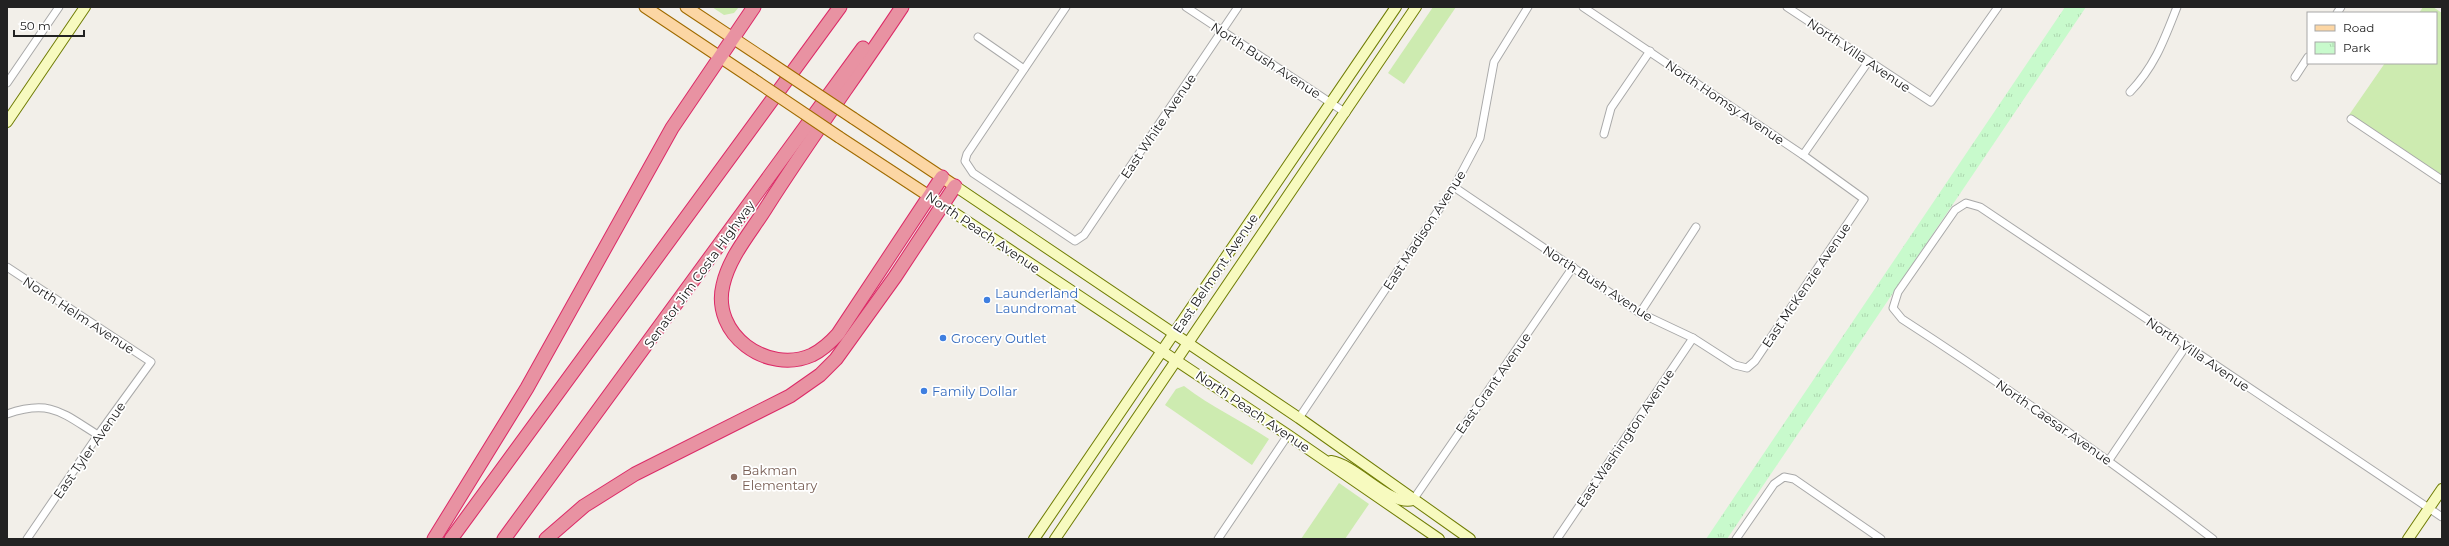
<svg xmlns="http://www.w3.org/2000/svg" width="2449" height="546" viewBox="0 0 2449 546" font-family="Montserrat,sans-serif">
<style>
.grass{fill:#cdebb0}
.park{fill:url(#park-tufts)}
.lines{fill:none;stroke-linecap:round;stroke-linejoin:round}
.street-casing{stroke:#a9a9a9;stroke-width:9}
.secondary-casing{stroke:#707d05;stroke-width:12}
.primary-casing{stroke:#a06b00;stroke-width:13}
.highway-casing{stroke:#dc2a67;stroke-width:15}
.street{stroke:#fff;stroke-width:7}
.secondary{stroke:#f7fabf;stroke-width:10}
.primary{stroke:#fcd6a4;stroke-width:11}
.highway{stroke:#e892a2;stroke-width:13}
.primary-bridge-casing{stroke:#a06b00;stroke-width:13;stroke-linecap:butt}
.primary-bridge{stroke:#fcd6a4;stroke-width:11}
.shop-dot{fill:#3f7fe0;stroke:#fff;stroke-width:1.5}
.education-dot{fill:#8d6e63;stroke:#fff;stroke-width:1.5}
.labels{text-anchor:middle;dominant-baseline:central;stroke-width:3.5;stroke-linejoin:round;paint-order:stroke}
.street-label{font-size:13px;fill:#222;stroke:#fff}
.shop-label{font-size:13px;fill:#366cbe;stroke:#fff;text-anchor:start}
.education-label{font-size:13px;fill:#785e54;stroke:#fff;text-anchor:start}
</style>
<defs>
<pattern id="park-tufts" width="24" height="20" patternUnits="userSpaceOnUse"><rect width="24" height="20" fill="#c8facc"/><path d="M3 7l-1-3M5 7V3M7 7l1-3M15 17l-1-3M17 17v-4M19 17l1-3" fill="none" stroke="#acd6af"/></pattern>
</defs>
<rect width="100%" height="100%" fill="#f2efe9"/>
<g class="grass">
<path d="M712 7H739L734 13 724 15Z"/>
<path d="M1433 7H1456L1404 84 1388 73Z"/>
<path d="M2423 7H2433L2442 13V179L2349 115 2385 63H2436V13H2419Z"/>
<path d="M1184 386C1211 407 1241 420 1269 439L1252 465 1165 405 1176 389Z"/>
<path d="M1339 483 1369 504 1345 539H1301Z"/>
</g>
<path class="park" d="M2065 7H2086L1727 539H1706Z"/>
<g class="lines">
<defs>
<g id="street">
<path d="M1066 7 967 154 965 161 973 173 1075 241 1084 235 1238 7"/>
<path d="M1186 7 1346 113"/>
<path d="M1787 7 1931 102 1998 7"/>
<path d="M2337 13 2341 7"/>
<path d="M978 37 1024 69"/>
<path d="M2295 77 2308 57"/>
<path d="M7 83 59 7"/>
<path d="M2130 92C2155 66 2164 40 2177 7"/>
<path d="M2351 119 2442 180"/>
<path d="M1604 134 1611 108 1650 51"/>
<path d="M1803 155 1868 62"/>
<path d="M1454 187 1640 313 1693 338 1735 365 1747 368 1755 361 1864 199 1803 155 1583 7"/>
<path d="M7 267 151 362 98 435 27 539"/>
<path d="M1640 313 1696 227"/>
<path d="M7 414C51 399 62 413 98 435"/>
<path d="M1299 418 1454 187 1480 138 1494 62 1528 7"/>
<path d="M2109 460 2186 346"/>
<path d="M1413 500 1573 267"/>
<path d="M1218 539 1288 435"/>
<path d="M1557 539 1693 338"/>
<path d="M1736 539 1774 484 1784 477 1794 479 1881 539"/>
<path d="M2213 539C2112 462 2009 388 1902 319L1893 308 1898 292 1955 210 1966 203 1980 207 2442 517"/>
</g>
<g id="secondary">
<path d="M7 122 85 7"/>
<path d="M955 186 1299 418 1470 539"/>
<path d="M929 196 1288 435 1439 539"/>
<path d="M1331 461C1357 465 1390 507 1413 500"/>
<path d="M1034 539 1396 7"/>
<path d="M1055 539 1416 7"/>
<path d="M2408 539 2442 489"/>
</g>
<g id="primary">
<path d="M645 7 753 79"/>
<path d="M686 7 766 60"/>
<path d="M853 118 955 186"/>
<path d="M839 137 929 196"/>
</g>
<g id="highway">
<path d="M902 7C857 75 809 140 766 208 751 232 729 257 723 285 711 334 767 375 812 355 822 350 830 343 838 334L942 177"/>
<path d="M434 539 527 388 672 128 754 7"/>
<path d="M451 539 840 7"/>
<path d="M504 539 863 48"/>
<path d="M546 539 584 506 635 474 790 396 820 375 836 359 895 277 955 186"/>
</g>
</defs>
<use href="#street" class="street-casing"/>
<use href="#secondary" class="secondary-casing"/>
<use href="#primary" class="primary-casing"/>
<use href="#highway" class="highway-casing"/>
<use href="#street" class="street"/>
<use href="#secondary" class="secondary"/>
<use href="#primary" class="primary"/>
<use href="#highway" class="highway"/>
<defs>
<g id="primary-bridge">
<path d="M766 60 853 118"/>
<path d="M753 79 839 137"/>
</g>
</defs>
<use href="#primary-bridge" class="primary-bridge-casing"/>
<use href="#primary-bridge" class="primary-bridge"/>
</g>
<g class="shop-dot">
<circle cx="987" cy="300" r="4"/>
<circle cx="943" cy="338" r="4"/>
<circle cx="924" cy="391" r="4"/>
</g>
<circle class="education-dot" cx="734" cy="477" r="4"/>
<g class="labels">
<g class="street-label">
<text transform="translate(1859 55) rotate(34)">North Villa Avenue</text>
<text transform="translate(1266 60) rotate(33)">North Bush Avenue</text>
<text transform="translate(1725 102) rotate(34)">North Homsy Avenue</text>
<text transform="translate(1158 126) rotate(-56)">East White Avenue</text>
<text transform="translate(1424 230) rotate(-57)">East Madison Avenue</text>
<text transform="translate(983 232) rotate(34)">North Peach Avenue</text>
<text transform="translate(1215 273) rotate(-56)">East Belmont Avenue</text>
<text transform="translate(699 274) rotate(-54)">Senator Jim Costa Highway</text>
<text transform="translate(1598 283) rotate(33)">North Bush Avenue</text>
<text transform="translate(1806 285) rotate(-56)">East McKenzie Avenue</text>
<text transform="translate(79 315) rotate(33)">North Helm Avenue</text>
<text transform="translate(2198 354) rotate(34)">North Villa Avenue</text>
<text transform="translate(1493 383) rotate(-55)">East Grant Avenue</text>
<text transform="translate(1253 411) rotate(34)">North Peach Avenue</text>
<text transform="translate(2054 422) rotate(35)">North Caesar Avenue</text>
<text transform="translate(1625 438) rotate(-56)">East Washington Avenue</text>
<text transform="translate(89 450) rotate(-55)">East Tyler Avenue</text>
</g>
<g class="shop-label">
<text x="995" y="293">Launderland<tspan x="995" dy="15">Laundromat</tspan></text>
<text x="951" y="338">Grocery Outlet</text>
<text x="932" y="391">Family Dollar</text>
</g>
<g class="education-label">
<text x="742" y="470">Bakman<tspan x="742" dy="15">Elementary</tspan></text>
</g>
</g>
<rect width="2449" height="546" fill="none" stroke="#222222" stroke-width="16"/>
<rect x="2307" y="12" width="130" height="52" fill="#ffffff" stroke="#a7a7a7"/>
<rect x="2315" y="25" width="20" height="6" fill="#fcd6a4" stroke="#a7a7a7"/>
<text x="2343" y="32" font-size="12" fill="#222222">Road</text>
<rect x="2315" y="42" width="20" height="12" fill="url(#park-tufts)" stroke="#a7a7a7"/>
<text x="2343" y="52" font-size="12" fill="#222222">Park</text>
<path d="M14 30v6h70v-6" fill="none" stroke="#222222" stroke-width="2"/>
<text x="20" y="30" font-size="12" fill="#222222" stroke="#ffffff" stroke-width="3" paint-order="stroke">50 m</text>
</svg>
